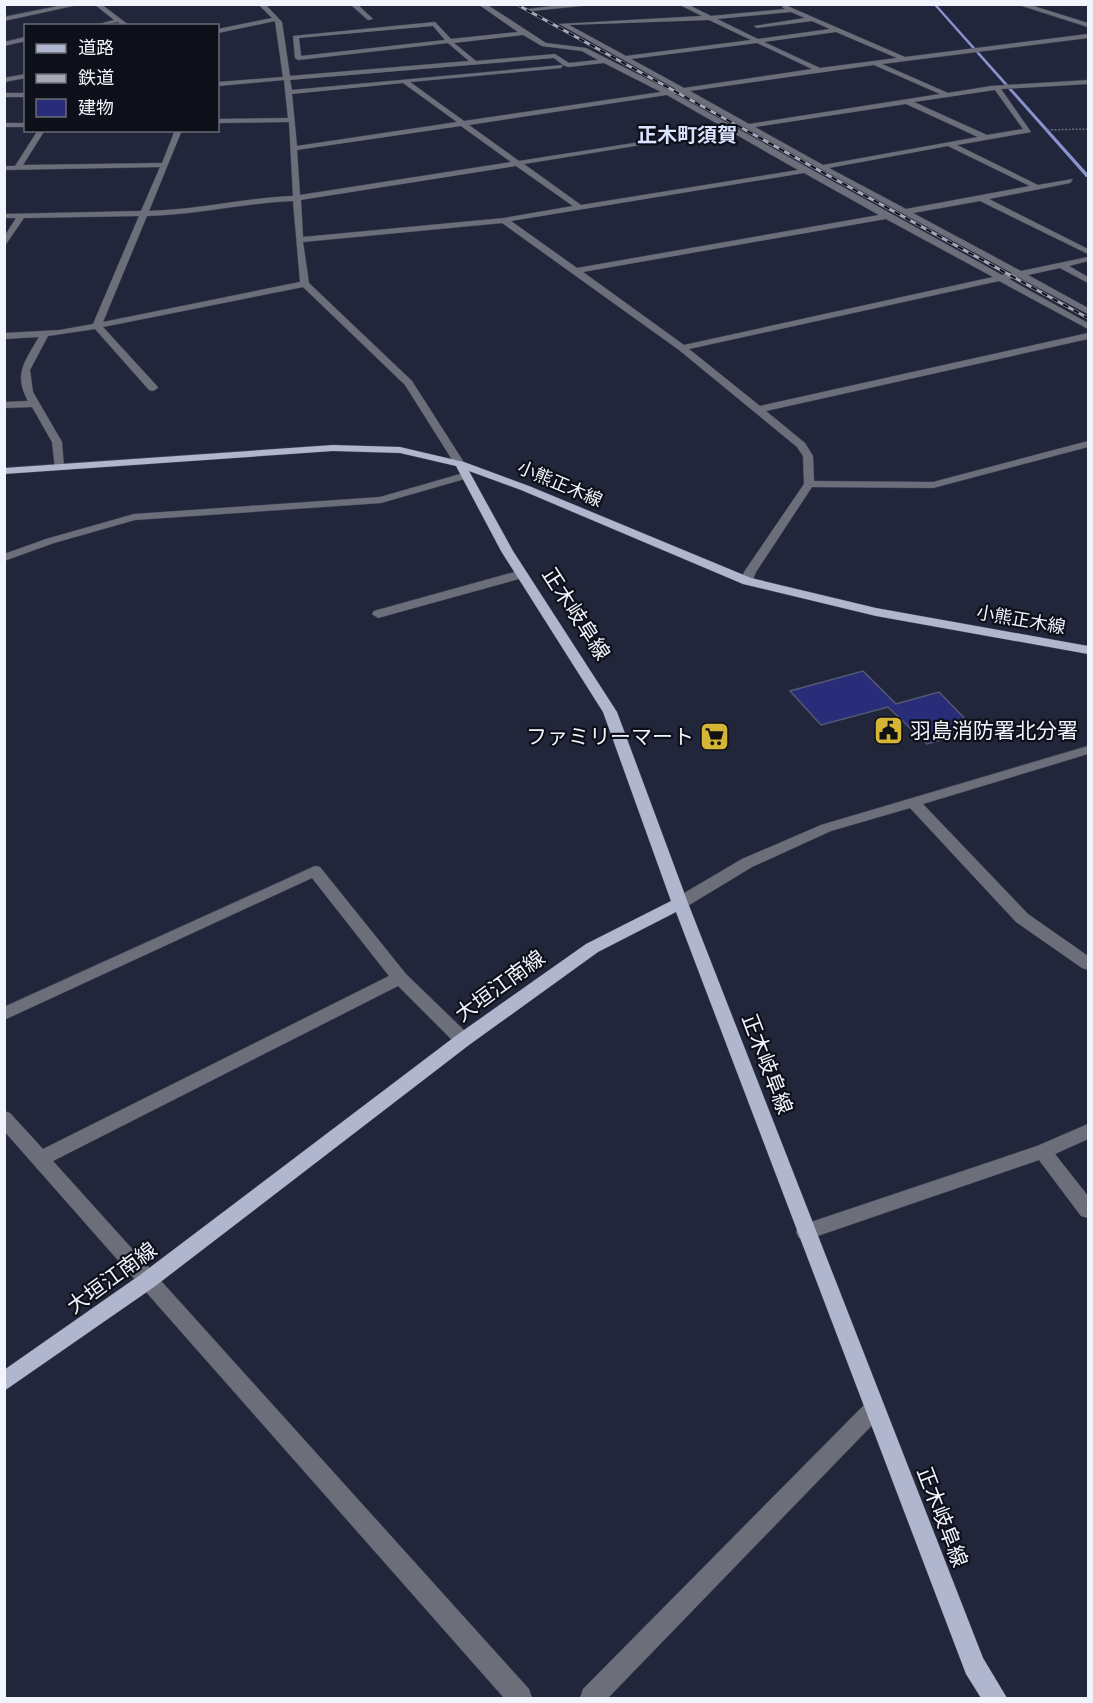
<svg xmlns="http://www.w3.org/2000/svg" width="1093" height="1703" viewBox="0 0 1093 1703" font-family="'Nunito Sans','Noto Sans JP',sans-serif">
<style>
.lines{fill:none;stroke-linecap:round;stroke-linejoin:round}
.stream{fill:#8a93d0;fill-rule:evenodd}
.building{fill:#282c79;stroke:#545a72;stroke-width:1.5}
.minor-casing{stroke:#3f4356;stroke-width:1}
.major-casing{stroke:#3f4356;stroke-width:1}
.path{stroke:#696c7d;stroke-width:1.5;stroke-dasharray:2 1.5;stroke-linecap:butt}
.minor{fill:#6c6f7a;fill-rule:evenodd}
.major{fill:#b0b6cd;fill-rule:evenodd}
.rail-casing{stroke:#a6a8b6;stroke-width:3}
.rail{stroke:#0e1019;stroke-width:2;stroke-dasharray:6;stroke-linecap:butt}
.labels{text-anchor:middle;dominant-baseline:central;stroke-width:4.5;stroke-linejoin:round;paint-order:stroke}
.far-street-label{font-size:18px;fill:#f2f4fd;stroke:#0e1019}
.far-quarter-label{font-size:20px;font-weight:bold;fill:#dbe2ff;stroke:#0e1019}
.street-label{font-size:21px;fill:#f2f4fd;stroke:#0e1019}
.poi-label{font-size:21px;fill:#f2f4fd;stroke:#0e1019;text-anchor:start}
</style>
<rect width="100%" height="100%" fill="#22263b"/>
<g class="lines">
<path class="stream" d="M936 4 1088 174V177H1086L933 4Z"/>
</g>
<path class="building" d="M863 671 896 704 939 692 976 730 927 744 888 707 821 725 790 691Z"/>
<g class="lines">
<defs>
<g id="minor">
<path d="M68 4H82L4 21V17Z"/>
<path d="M94 4H101L130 26H122L118 22 92 26 114 20Z"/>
<path d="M258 4H265L282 22 290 76 469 61 448 43 298 60 295 58 293 36 435 22 451 39 518 32 478 4H486L546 43 586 48 669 90 676 89 559 24 702 16 678 4H687L711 16 785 9 782 7 785 5 905 57 1088 34V38L882 64 948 93 991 86 1088 80V84L1001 89 1031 132 957 145 1038 185 1073 179 1070 183 989 199 1088 249V254L980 201 913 213 1021 271 1088 257V261L1069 266 1088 277V283L1060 268 1028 275 1088 308V314L1018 277 1009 279 1088 323V329L999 281 689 349 760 406 1088 333V339L766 411 805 443 813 456 814 481 933 482 1088 441V447L933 488 812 487 756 572 751 584H743L741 581 744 572 804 484 803 456 797 447 679 350 502 223 303 242 309 283 412 381 465 464 464 466H456L405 385 303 287 103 327 157 386 158 388 153 391 149 390 95 329 48 336 30 370 33 392 62 442 64 467 55 469 52 442 32 407 4 408V402L28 401C13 374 25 361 39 337L4 339V333L60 330 93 324 139 216 24 218 4 247V237L16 218H4V214L141 211 160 167 4 170V166H15L38 130H45L23 165 162 163 175 130H182L149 211C197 210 244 198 293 196L289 122 218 123V119L288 118 284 80 218 86V82L283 77 275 21 218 33V29L272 18ZM791 12 805 18 754 26 757 28 812 21 830 29 758 39 717 19ZM709 20 751 40 626 56 569 25ZM433 26 445 40 301 56 299 38ZM836 32 897 58 820 68 764 42ZM523 35 542 46 582 51 598 60 569 63 555 54 476 61 454 43ZM757 43 812 69 684 88 631 59ZM554 58 563 65 292 90 290 80ZM604 63 661 92 464 121 410 82 561 68 563 65 568 67ZM874 65 940 94 749 124 690 91ZM403 83 457 122 297 146 292 94ZM995 90 1023 129 987 135 914 102ZM682 93 1012 273 1002 275 675 94ZM667 95 798 170 581 205 524 164 727 131 723 129 519 161 469 125ZM906 104 978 137 823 165 755 127ZM461 126 511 162 300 195 297 150ZM948 146 1030 186 906 209 829 168ZM516 166 573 206 504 218 303 237 301 200ZM804 173 879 215 577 268 511 221ZM293 201 300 282 103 322 147 216C196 215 244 203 293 201ZM886 219 993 277 684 345 583 272Z"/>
<path d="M350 4H357L373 19 368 20Z"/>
<path d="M568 4H600L532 11 529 9Z"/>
<path d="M1016 4H1027L1088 23V27Z"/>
<path d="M26 37V41L4 46V42Z"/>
<path d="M26 74V78L4 82V78Z"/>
<rect x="4" y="93" width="22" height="4"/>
<rect x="4" y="123" width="22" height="4"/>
<path d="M464 473 469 476 468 478 381 503 135 520 54 543 4 561V554L46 539 134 514 380 497Z"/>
<path d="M522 570 528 574 526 577 378 618 372 614 374 611Z"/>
<path d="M1088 746V754L923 804 1028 914 1088 956V970L1082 968 1016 922 910 808 831 831 752 867 686 907 680 908 672 903 674 899 742 859 821 825Z"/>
<path d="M315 866 320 867 406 974 469 1035 472 1040 469 1045 463 1046 457 1045 398 986 53 1161 529 1689 532 1698H504L4 1131V1111L10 1113 43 1149 389 976 312 878 4 1020V1007Z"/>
<path d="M1088 1124V1139L1055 1154 1088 1196V1218L1081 1216 1039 1160 806 1240 799 1238 796 1232 799 1226 1037 1146Z"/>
<path d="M874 1399 881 1402 885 1409 881 1416 608 1698H580L583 1689 867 1402Z"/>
</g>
<path id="major" d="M333 445 400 447 464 462 529 486 751 578 876 608 1088 646V654L876 616 743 584 521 490 469 471 513 551 617 712 688 903 983 1658 1007 1698H981L966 1674 676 912 598 952 469 1045 154 1287 4 1391V1370L140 1275 457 1035 586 944 671 901 603 712 501 551 456 466 400 453 333 451 4 474V468Z"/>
</defs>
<use href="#minor" class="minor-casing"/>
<use href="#major" class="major-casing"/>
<path class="path" d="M1044 130 1088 129"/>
<use href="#minor" class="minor"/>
<use href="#major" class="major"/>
<defs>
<path id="rail" d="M516 4 1088 318"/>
</defs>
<use href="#rail" class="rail-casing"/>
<use href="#rail" class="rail"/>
</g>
<defs>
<symbol id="civic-square" viewBox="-11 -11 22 22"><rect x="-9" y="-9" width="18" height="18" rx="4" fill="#d4b535" stroke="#0e1019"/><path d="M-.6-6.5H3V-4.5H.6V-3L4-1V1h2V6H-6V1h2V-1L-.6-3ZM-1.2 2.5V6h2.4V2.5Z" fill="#111"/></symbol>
<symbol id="supermarket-square" viewBox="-11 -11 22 22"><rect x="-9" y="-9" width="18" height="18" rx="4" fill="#d4b535" stroke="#0e1019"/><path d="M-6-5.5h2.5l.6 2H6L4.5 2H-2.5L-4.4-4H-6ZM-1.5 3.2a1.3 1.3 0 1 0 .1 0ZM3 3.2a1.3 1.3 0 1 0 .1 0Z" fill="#111"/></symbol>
</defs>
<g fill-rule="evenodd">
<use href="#civic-square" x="872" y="714" width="33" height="33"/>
<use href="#supermarket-square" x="698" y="720" width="33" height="33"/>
</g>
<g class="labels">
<g class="far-street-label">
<text transform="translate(560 484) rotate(23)">小熊正木線</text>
<text transform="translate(1021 620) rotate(10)">小熊正木線</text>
</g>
<g class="far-quarter-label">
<text x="687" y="135">正木町須賀</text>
</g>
<g class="street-label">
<text transform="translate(576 614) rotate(57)">正木岐阜線</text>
<text transform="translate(500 986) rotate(-36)">大垣江南線</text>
<text transform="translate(767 1064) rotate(69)">正木岐阜線</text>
<text transform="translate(112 1278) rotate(-36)">大垣江南線</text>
<text transform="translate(942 1517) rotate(69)">正木岐阜線</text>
</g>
<g class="poi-label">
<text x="910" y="731">羽島消防署北分署</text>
<text x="694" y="737" text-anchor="end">ファミリーマート</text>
</g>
</g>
<rect width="1093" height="1703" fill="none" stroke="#f2f4fd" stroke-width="12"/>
<rect x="24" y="24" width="195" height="108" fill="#0e1019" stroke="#696b74" stroke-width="1.5"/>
<rect x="36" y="44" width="30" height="9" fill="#b0b6cd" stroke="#696b74" stroke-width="1.5"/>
<text x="78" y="54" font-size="18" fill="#f2f4fd">道路</text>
<rect x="36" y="74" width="30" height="9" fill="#a6a8b6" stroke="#696b74" stroke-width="1.5"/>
<text x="78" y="84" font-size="18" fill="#f2f4fd">鉄道</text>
<rect x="36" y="99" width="30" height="18" fill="#282c79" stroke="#696b74" stroke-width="1.5"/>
<text x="78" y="114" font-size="18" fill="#f2f4fd">建物</text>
</svg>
